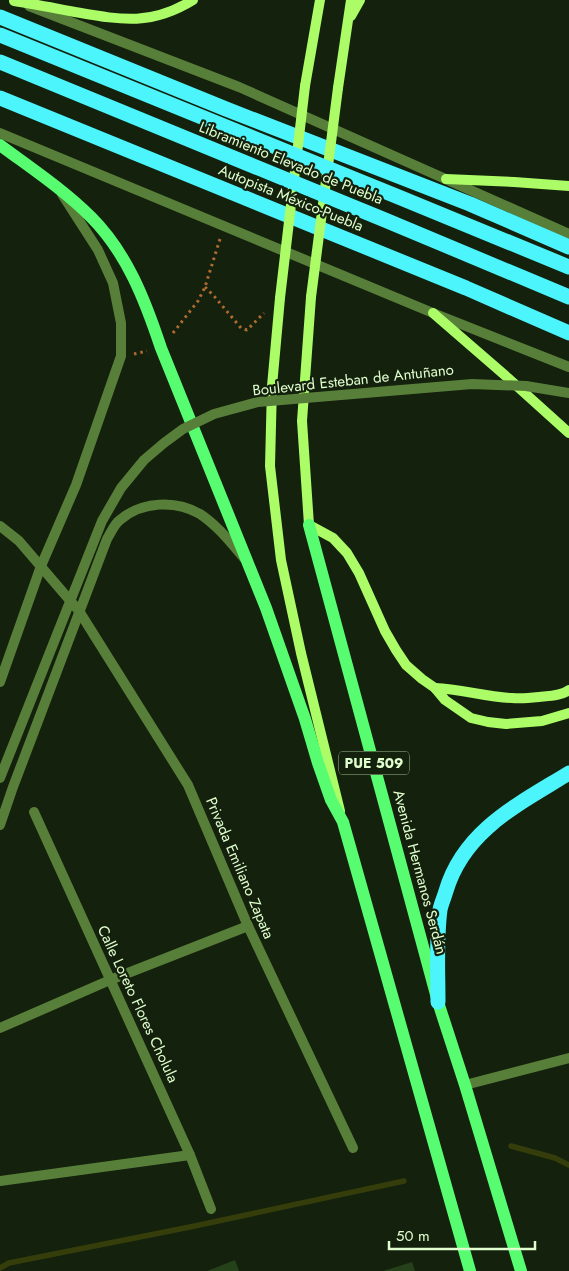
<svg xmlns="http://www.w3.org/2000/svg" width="569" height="1271" viewBox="0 0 569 1271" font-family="Jost,sans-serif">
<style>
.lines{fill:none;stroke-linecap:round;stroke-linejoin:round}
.stream{stroke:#353d0a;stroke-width:5.5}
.building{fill:#25411a}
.path{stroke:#b06b30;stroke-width:3;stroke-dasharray:2.5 4;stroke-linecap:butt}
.minor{stroke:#587f39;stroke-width:10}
.tertiary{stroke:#587f39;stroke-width:10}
.secondary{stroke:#abfc67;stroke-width:10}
.primary{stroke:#57fc70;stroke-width:12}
.motorway{stroke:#4cf4fc;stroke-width:15}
.tertiary-bridge{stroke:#587f39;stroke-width:10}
.secondary-bridge{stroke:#abfc67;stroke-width:10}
.motorway-bridge{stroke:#4cf4fc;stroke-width:15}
.labels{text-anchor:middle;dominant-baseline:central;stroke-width:4.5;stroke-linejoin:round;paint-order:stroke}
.shield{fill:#13210d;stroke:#a2bc94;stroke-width:1}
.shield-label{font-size:14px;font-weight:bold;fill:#e0fece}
.street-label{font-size:15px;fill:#e0fece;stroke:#13210d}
</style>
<rect width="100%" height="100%" fill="#13210d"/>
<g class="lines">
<g class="stream">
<path d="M511 1146 555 1158 569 1165"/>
<path d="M0 1268 9 1263 34 1258 190 1227 404 1181"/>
</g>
</g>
<g class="building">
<path d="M235 1260 239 1271H207Z"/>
<path d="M412 1262 415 1271H383Z"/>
</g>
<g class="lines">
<g class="path">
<path d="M205 287 214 296 241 328 247 330 264 313"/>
<path d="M173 333 198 301 205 287 220 239"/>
<path d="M134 354 147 351"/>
</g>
<g class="minor">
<path d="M0 526 19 541 79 611 188 785 248 926 353 1148"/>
<path d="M34 812 190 1155 211 1209"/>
<path d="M0 1028 110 980 248 926"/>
<path d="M465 1085 569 1058"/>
<path d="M0 1181 190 1155"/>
</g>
<g class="tertiary">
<path d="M29 6 239 87 569 234"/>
<path d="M0 133 433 313 569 367"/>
<path d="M0 682 41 566 76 485 121 356V323L113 283 98 250 62 194"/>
<path d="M0 825 13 787 107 539C111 533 114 524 120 520 142 501 176 500 200 514 217 525 231 543 244 558"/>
</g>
<g class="secondary">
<path d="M14 1C34 4 54 8 75 12 121 20 151 26 193 0"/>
<path d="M351 16 360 0"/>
<path d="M305 86 320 0"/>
<path d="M338 88 351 0"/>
<path d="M446 179 514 182 569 186"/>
<path d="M311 297 302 421 309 525 333 538 347 553 359 573 385 631 396 650 406 665 422 679 435 688 445 700 471 718 488 722 506 724 542 721 569 713"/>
<path d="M280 298 272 386 270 466 281 560 301 653 340 811"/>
<path d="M433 313 508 378 569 433"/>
<path d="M435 688C461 689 486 697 512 698 521 699 530 698 539 697 549 696 561 696 569 690"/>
</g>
<g class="primary">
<path d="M0 145C31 168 64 190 91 217 127 253 145 300 161 348L266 608 305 719 318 763 331 800 343 822 470 1271"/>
<path d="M309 525 438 1002 465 1085 521 1271"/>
</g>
<g class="motorway">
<path d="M0 17 226 109 470 204 569 247"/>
<path d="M0 98 466 288 569 333"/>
<path d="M438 1002C438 971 436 940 440 910 441 904 444 898 446 891 464 830 519 804 569 773"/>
</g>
<path class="tertiary-bridge" d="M0 778 102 521 121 488 144 460 164 443 183 429 214 414 258 402 472 384 526 386 569 393"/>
<g class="secondary-bridge">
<path d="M311 297 338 88"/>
<path d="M280 298 305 86"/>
</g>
<g class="motorway-bridge">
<path d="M0 35 401 198 569 267"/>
<path d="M0 62 385 220 569 297"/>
</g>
</g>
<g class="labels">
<rect class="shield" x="339" y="751.5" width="70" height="23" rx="4"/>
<g class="shield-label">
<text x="374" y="763">PUE 509</text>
</g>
<g class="street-label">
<text transform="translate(291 163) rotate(22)">Libramiento Elevado de Puebla</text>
<text transform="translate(291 198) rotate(22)">Autopista México-Puebla</text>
<text transform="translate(353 380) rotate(-6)">Boulevard Esteban de Antuñano</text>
<text transform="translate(240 868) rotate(67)">Privada Emiliano Zapata</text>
<text transform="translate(420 872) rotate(75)">Avenida Hermanos Serdán</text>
<text transform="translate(138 1004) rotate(65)">Calle Loreto Flores Cholula</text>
</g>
</g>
<path d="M389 1241v8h146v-8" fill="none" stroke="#e0fece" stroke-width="2.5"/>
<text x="396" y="1241" font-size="15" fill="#e0fece" stroke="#13210d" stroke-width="4" paint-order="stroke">50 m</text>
</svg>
